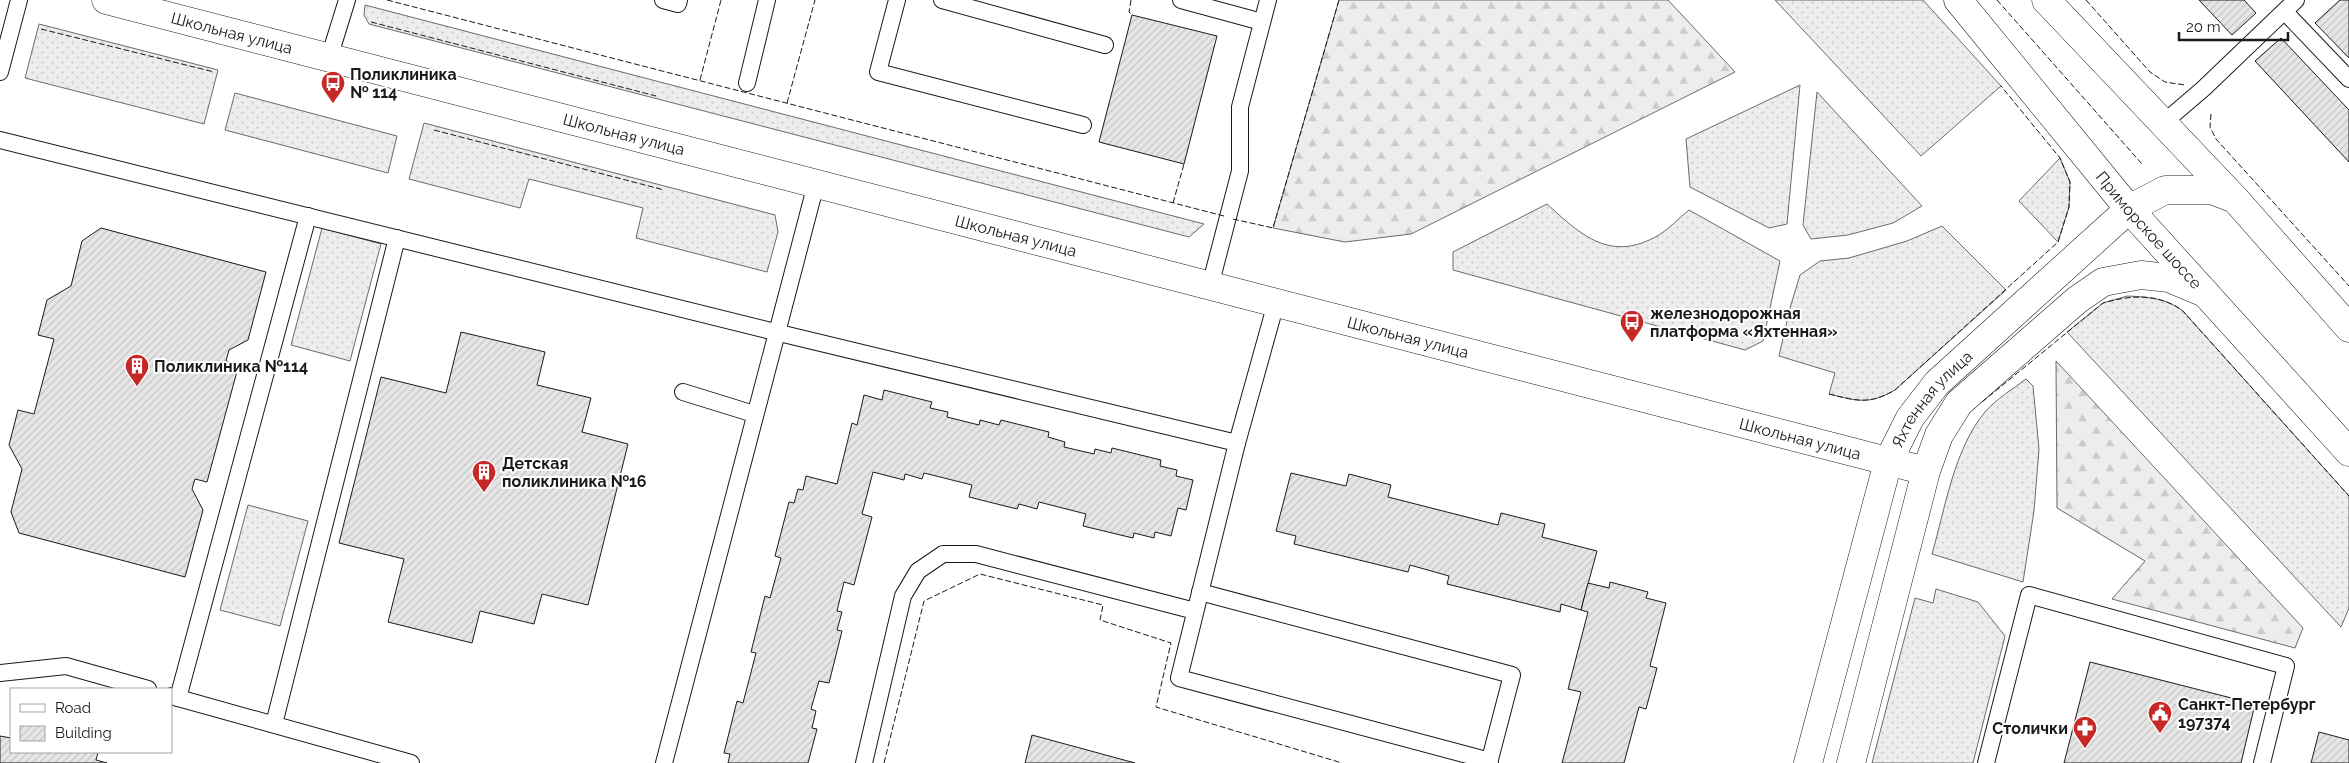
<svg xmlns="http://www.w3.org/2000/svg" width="2349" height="763" viewBox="0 0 2349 763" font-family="Raleway,sans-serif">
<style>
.grass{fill:url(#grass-dots);stroke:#6a6a6a}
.forest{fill:url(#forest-firs);stroke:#6a6a6a}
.building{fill:url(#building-hatch);stroke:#1a1a1a}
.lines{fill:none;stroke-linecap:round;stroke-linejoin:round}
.lane-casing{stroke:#1a1a1a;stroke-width:18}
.secondary-casing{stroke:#1a1a1a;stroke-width:29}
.primary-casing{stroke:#1a1a1a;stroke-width:29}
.lane{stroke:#fff;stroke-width:16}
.secondary{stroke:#fff;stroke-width:28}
.primary{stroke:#fff;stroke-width:28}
.fence{stroke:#1a1a1a;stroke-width:1;stroke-dasharray:6 2.5;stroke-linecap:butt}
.labels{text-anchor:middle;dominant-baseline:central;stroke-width:4;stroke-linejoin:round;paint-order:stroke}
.street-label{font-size:16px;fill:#1a1a1a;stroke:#fff}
.poi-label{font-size:16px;font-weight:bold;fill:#1a1a1a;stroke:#fff;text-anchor:start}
</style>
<defs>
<pattern id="grass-dots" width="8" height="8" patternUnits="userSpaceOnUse" patternTransform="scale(1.25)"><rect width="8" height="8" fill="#ededed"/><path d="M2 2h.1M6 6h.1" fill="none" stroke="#cbcbcb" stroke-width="1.8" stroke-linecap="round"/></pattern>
<pattern id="forest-firs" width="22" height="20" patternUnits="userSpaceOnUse" patternTransform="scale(1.25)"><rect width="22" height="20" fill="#ededed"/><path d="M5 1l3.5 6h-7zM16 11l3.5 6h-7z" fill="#cbcbcb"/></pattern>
<pattern id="building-hatch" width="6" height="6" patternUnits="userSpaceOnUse" patternTransform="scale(1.25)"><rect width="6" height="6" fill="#e6e6e6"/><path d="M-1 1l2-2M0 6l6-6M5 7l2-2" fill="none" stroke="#c5c5c5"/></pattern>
</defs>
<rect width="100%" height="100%" fill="#fff"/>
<g class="grass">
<path d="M1775 0H1923L2001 86 1921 156Z"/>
<path d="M365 5 1204 224 1189 237 369 24 364 15Z"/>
<path d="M39 24 218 70 204 124 25 78Z"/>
<path d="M1800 85 1787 224 1769 228 1690 187 1686 139Z"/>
<path d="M1817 92 1922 206 1893 223 1848 235 1811 239 1803 225Z"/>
<path d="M235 93 397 136 388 173 225 130Z"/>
<path d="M424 123 775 215 778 232 767 272 636 238 643 208 529 179 520 208 409 179Z"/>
<path d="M2060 158 2070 182 2069 207 2058 242 2019 201Z"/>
<path d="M1547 204C1582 236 1611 263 1659 235 1670 228 1679 218 1689 210L1780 261 1763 341 1745 350 1453 270V252Z"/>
<path d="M1942 226 2006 290 1895 390C1869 405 1857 401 1829 394L1835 373 1779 356 1790 308 1800 275 1820 261 1849 258 1907 241Z"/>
<path d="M322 228 381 244 350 361 291 345Z"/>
<path d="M2127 296C2148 297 2164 298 2182 310L2349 496V608L2341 627 2067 332 2103 303Z"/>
<path d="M2026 379 2033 386 2039 449 2034 511 2023 582 1932 554C1945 509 1954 449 1985 412 1996 399 2013 389 2026 379Z"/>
<path d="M248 505 308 521 280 626 220 610Z"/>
<path d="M1936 589 1978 602 2005 636 1973 763H1872L1915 598 1933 603Z"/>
</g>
<g class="forest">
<path d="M1339 0H1668L1735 72 1411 234 1345 242 1273 228Z"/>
<path d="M2056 361 2303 628 2295 648 2112 599 2145 561 2057 508Z"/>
</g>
<g class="building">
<path d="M2199 0H2244L2256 13 2232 35Z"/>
<path d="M2340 0H2349V58L2315 23Z"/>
<path d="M1132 15 1217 36 1184 164 1099 142Z"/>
<path d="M2281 38 2349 110V162L2255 61Z"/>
<path d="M101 228 266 272 248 340 229 350 226 361 239 364 207 482 195 479 192 489 203 510 185 577 19 533 11 512 22 469 9 445 18 410 34 414 54 339 38 335 47 300 71 286 82 241Z"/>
<path d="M461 332 545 352 537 385 591 398 582 432 628 444 588 605 542 594 534 624 480 611 472 643 388 622 404 559 339 543 381 377 446 393Z"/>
<path d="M884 390 932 402 930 408 948 412 947 417 979 425 980 420 999 425 1001 420 1049 432 1048 437 1065 442 1064 447 1094 454 1095 449 1111 453 1112 448 1161 460 1160 466 1177 470 1176 476 1193 480 1186 510 1178 508 1171 536 1155 532 1154 538 1134 533 1133 538 1083 526 1086 514 1039 502 1037 509 1019 504 1017 509 969 497 972 485 924 473 922 479 905 474 904 480 873 472 862 514 872 517 854 585 844 582 837 611 842 612 837 630 842 631 829 683 819 681 811 709 816 711 812 728 817 729 808 763H728L730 754 724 753 737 701 743 703 756 653 751 652 765 596 770 598 781 558 775 556 789 502 794 503 798 489 803 490 806 476 837 484 852 423 857 425 864 395 882 400Z"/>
<path d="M1291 473 1346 486 1349 474 1391 485 1388 497 1498 525 1501 513 1545 524 1542 537 1597 551 1581 610 1561 604 1560 612 1447 584 1449 576 1410 565 1408 572 1294 544 1296 536 1276 531Z"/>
<path d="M1610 582 1648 592 1646 598 1666 603 1650 666 1657 668 1646 709 1639 707 1624 763H1562L1581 692 1568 689 1588 612 1581 610 1588 583 1609 588Z"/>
<path d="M2090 662 2255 704 2241 763H2064Z"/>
<path d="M2319 732 2349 740V763H2311Z"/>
<path d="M1032 735 1135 763H1025Z"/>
<path d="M0 736 11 738V752H98L96 760 107 763H0Z"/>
</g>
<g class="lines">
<defs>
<g id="lane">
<path d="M663 0 678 4 679 0"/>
<path d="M897 0 878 72 1083 125"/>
<path d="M942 0 1105 45"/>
<path d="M1181 0 1262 22"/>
<path d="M2285 12 2349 79"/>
<path d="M329 58 347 0"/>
<path d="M0 72 19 0"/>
<path d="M747 83 767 0"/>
<path d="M2162 124 2203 89 2296 0"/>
<path d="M0 140 775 332 1237 443 1179 678 1490 761"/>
<path d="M1210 286 1240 171V107L1268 0"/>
<path d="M683 392 754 414"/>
<path d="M1237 443 1276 303"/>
<path d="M1200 592 1512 675 1489 763"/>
<path d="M0 673 66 666 148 689"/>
<path d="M171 696 411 763"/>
<path d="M178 698 308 216"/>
<path d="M274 724 397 238"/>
<path d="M664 763 816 184"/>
<path d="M864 763 903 596 918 571 943 554H976L1195 611"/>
<path d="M1986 763 2029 595 2286 666 2262 763"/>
</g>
<g id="secondary">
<path id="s1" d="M106 0 1926 471"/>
<path id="s2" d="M1808 763 1888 462 1910 418 1937 383 2129 209 2165 190H2211L2235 199"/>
<path d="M1851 763 1926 471 1939 435 1959 403 2077 300 2103 282 2141 275 2169 278 2205 293"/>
</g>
<g id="primary">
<path id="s3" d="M1958 0 2129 209 2349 452"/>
<path d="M2046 0 2235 199 2349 328"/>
</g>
</defs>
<use href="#lane" class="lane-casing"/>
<use href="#secondary" class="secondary-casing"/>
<use href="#primary" class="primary-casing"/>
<use href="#lane" class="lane"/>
<use href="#secondary" class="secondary"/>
<use href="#primary" class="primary"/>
<g class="fence">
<path d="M387 0 1224 216"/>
<path d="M1131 0 1129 12 1132 15"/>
<path d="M1997 0 2142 164"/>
<path d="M2086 0 2150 72 2165 82 2185 85"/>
<path d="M371 22 656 96"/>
<path d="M41 29 214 72"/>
<path d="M700 80 721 0"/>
<path d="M787 103 815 0"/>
<path d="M2211 114 2210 127 2216 139 2349 286"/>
<path d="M434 130 664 190"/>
<path d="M1173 203 1184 164"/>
<path d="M1233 219 1273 228 1339 0"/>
<path d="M1829 394C1857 401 1869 405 1895 390L2058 242 2069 207 2070 182 2060 158 2001 86"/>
<path d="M1982 402 2103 303C2131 295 2157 293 2182 310L2349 496"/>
<path d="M884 763 924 601 980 574 1103 605 1100 620 1171 643 1156 707 1342 763"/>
</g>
</g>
<defs>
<symbol id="bus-pin" viewBox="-11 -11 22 30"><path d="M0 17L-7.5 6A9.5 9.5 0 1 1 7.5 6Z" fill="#c62828" stroke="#fff"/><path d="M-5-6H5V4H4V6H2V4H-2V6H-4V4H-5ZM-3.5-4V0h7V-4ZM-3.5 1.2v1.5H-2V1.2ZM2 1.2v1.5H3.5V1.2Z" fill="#fff"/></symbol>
<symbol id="building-pin" viewBox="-11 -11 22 30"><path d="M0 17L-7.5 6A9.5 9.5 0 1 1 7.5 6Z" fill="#c62828" stroke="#fff"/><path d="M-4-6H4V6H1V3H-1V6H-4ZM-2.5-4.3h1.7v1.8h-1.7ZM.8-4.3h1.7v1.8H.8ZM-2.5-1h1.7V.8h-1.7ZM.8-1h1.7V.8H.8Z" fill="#fff"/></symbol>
<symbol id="civic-pin" viewBox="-11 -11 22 30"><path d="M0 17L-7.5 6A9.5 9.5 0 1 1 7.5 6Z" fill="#c62828" stroke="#fff"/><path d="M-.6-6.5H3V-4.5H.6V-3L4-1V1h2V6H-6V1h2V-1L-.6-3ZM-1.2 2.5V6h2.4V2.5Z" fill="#fff"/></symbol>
<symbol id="pharmacy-pin" viewBox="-11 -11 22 30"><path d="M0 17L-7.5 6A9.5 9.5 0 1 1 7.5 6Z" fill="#c62828" stroke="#fff"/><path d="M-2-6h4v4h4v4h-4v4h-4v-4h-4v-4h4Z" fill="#fff"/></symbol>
</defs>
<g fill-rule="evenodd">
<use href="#bus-pin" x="319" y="69" width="28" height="38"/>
<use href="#bus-pin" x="1618" y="308" width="28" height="38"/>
<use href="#building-pin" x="123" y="352" width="28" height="38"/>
<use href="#building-pin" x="470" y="458" width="28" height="38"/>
<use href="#civic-pin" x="2146" y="699" width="28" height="38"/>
<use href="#pharmacy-pin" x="2071" y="714" width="28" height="38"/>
</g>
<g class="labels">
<g class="street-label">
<text stroke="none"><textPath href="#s1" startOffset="130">Школьная улица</textPath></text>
<text stroke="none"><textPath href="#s1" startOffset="535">Школьная улица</textPath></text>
<text stroke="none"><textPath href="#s3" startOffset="299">Приморское шоссе</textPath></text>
<text stroke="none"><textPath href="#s1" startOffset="940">Школьная улица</textPath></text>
<text stroke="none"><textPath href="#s1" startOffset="1345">Школьная улица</textPath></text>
<text stroke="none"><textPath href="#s2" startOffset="389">Яхтенная улица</textPath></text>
<text stroke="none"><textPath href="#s1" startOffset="1750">Школьная улица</textPath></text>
</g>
<g class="poi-label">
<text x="350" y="74">Поликлиника<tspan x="350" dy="18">№ 114</tspan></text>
<text x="1650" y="313">железнодорожная<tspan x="1650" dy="18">платформа «Яхтенная»</tspan></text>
<text x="154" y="366">Поликлиника №114</text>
<text x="502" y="463">Детская<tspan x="502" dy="18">поликлиника №16</tspan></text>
<text x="2178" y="704">Санкт-Петербург<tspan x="2178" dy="18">197374</tspan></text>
<text x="2068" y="728" text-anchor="end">Столички</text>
</g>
</g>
<rect x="10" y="688" width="162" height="65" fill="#ffffff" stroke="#a3a3a3"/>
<rect x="20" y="704" width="25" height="8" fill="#ffffff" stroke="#a3a3a3"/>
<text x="55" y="713" font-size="15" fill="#1a1a1a">Road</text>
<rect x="20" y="726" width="25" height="15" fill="url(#building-hatch)" stroke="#a3a3a3"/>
<text x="55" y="738" font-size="15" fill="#1a1a1a">Building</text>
<path d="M2179 32v8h109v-8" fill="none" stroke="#1a1a1a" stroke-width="2.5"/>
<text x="2186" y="32" font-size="15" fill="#1a1a1a" stroke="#ffffff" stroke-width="4" paint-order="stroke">20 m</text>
</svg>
